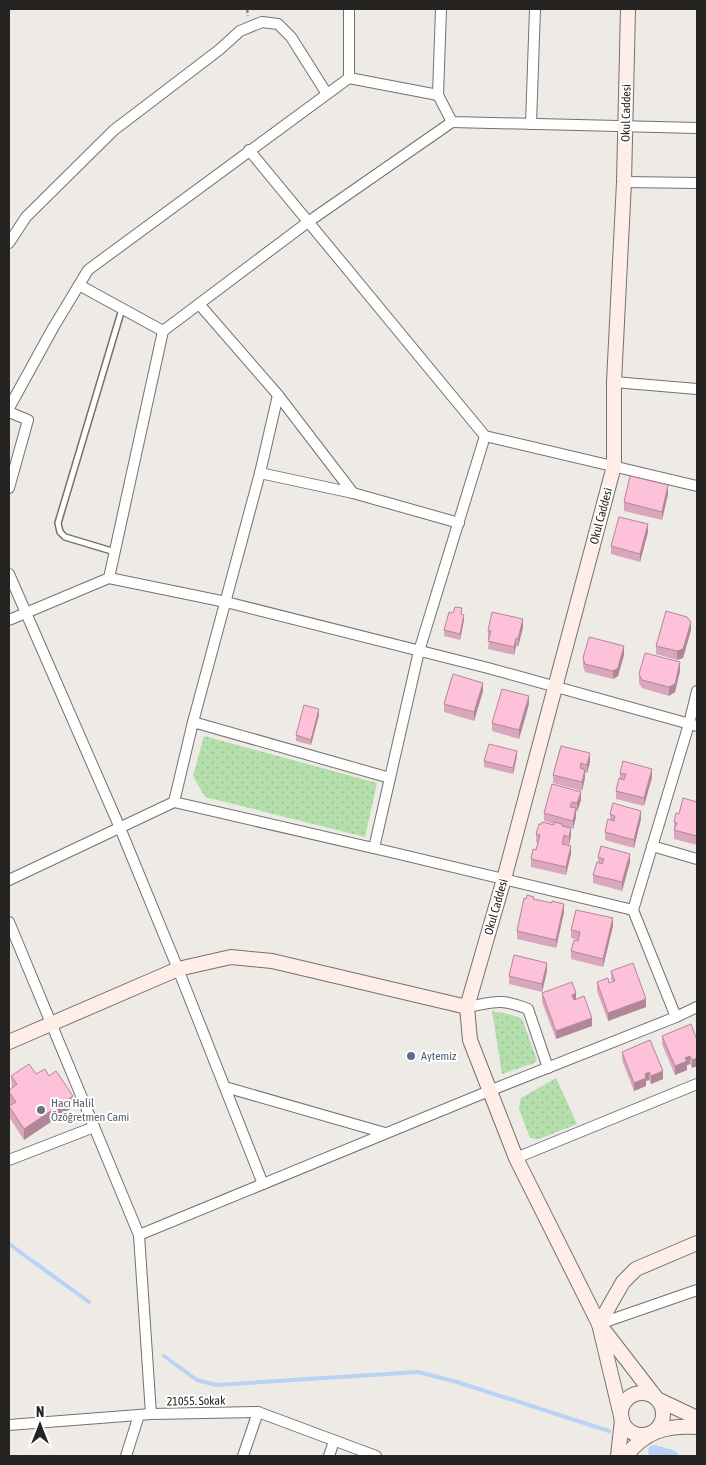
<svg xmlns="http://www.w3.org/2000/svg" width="706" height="1465" viewBox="0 0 706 1465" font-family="'Asap Condensed',sans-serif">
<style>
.park{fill:url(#park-dots)}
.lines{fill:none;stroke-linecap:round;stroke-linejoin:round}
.stream{stroke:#b9d2f5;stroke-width:4}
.canal{stroke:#b9d2f5;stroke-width:12}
.lane-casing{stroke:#75726e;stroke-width:8}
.street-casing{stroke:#75726e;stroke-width:12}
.secondary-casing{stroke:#75726e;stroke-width:16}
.path{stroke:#898683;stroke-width:2.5;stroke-dasharray:4 2.5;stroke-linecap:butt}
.lane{stroke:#fff;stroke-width:5}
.street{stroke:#fff;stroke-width:10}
.secondary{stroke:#ffeee8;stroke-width:14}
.wall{fill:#daa6bb}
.shaded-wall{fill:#b18798}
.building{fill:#fdc1d9;stroke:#b18798}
.service-dot{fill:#5c6f8a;stroke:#fff;stroke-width:2}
.worship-dot{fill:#6b7280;stroke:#fff;stroke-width:2}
.labels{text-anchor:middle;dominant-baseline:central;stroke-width:4;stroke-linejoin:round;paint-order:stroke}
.street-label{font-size:12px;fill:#262423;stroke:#fff}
.service-label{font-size:12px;fill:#4e5e75;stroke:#fff;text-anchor:start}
.worship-label{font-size:12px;fill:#5b616d;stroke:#fff;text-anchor:start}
</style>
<defs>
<pattern id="park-dots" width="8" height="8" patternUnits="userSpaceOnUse" patternTransform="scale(1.25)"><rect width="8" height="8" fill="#b4deac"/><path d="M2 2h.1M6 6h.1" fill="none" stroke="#9bbe94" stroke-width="1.8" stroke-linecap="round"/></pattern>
</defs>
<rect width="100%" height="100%" fill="#eeeae6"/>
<g class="park">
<path d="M204 736 377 783 365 837 205 797 193 776Z"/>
<path d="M492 1011 512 1015 522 1019 537 1060 534 1063 502 1074Z"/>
<path d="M556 1078 577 1124 539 1139 530 1138 519 1109 521 1098Z"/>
</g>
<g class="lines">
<g class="stream">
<path d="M9 1244 89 1302"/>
<path d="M164 1356 197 1380 217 1385 418 1372 457 1382 609 1431"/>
</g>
<path class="canal" d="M654 1451 672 1456"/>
<defs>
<path id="lane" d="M115 552 65 537 60 532 58 523 122 309"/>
<g id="street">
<path d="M349 78V9"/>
<path d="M438 95 452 122 697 128"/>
<path d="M531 124 535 9"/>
<path d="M249 150 485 436 697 486"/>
<path d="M624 182 697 183"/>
<path d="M9 243 26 217 114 130 219 50 240 31 262 22 278 24 291 37 327 94"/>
<path d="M79 285 163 331"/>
<path d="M199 304 278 395 353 493"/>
<path d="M614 382 697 389"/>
<path d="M278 395 260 473 193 722 390 778"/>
<path d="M9 408 53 328 88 270 349 78 438 95 441 9"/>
<path d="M9 412 28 420 9 488"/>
<path d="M260 473 353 493 459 523"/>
<path d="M9 574 120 828 178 969 263 1184"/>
<path d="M109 578 163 331 308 222 452 122"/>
<path d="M9 620 109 578 226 602 488 668 697 726"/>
<path d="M174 802 193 722"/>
<path d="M652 846 697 859"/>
<path d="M374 848 419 651 485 436"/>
<path d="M9 880 174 802 399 854 633 910"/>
<path d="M9 922 139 1235 489 1091 676 1017 697 1007"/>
<path d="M467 1007C494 1002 501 998 528 1009L548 1068"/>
<path d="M676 1017 633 910 689 724 697 691"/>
<path d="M225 1087 385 1133"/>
<path d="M516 1158 697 1084"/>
<path d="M9 1160 94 1127"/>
<path d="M139 1235 151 1414"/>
<path d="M599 1324 697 1290"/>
<path d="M9 1425 151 1414 258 1412 376 1456"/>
<path d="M126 1456 139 1415"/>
<path d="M243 1456 258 1412"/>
<path d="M329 1456 334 1441"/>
</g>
<g id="secondary">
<path d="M628 9 624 182 614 382V466L504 879 467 1007 470 1040 516 1158 599 1324 657 1399 697 1418"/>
<path d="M9 1042 178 969 231 957 272 961 467 1007"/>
<circle cx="642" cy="1414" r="21"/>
<path d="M618 1456 622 1420 599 1324 623 1282 636 1269 697 1243"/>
<path d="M626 1456C645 1431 667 1425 697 1427"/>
</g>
</defs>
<use href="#lane" class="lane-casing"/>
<use href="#street" class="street-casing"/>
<use href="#secondary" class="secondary-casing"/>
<path class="path" d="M247 9 248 16"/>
<use href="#lane" class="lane"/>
<use href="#street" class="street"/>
<use href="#secondary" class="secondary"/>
</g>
<g class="wall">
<path d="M668 494 662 520 624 511V502Z"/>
<path d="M648 532 640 562 611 554V546Z"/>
<path d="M453 613 462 614 464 620 460 640 444 636V630Z"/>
<path d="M523 627 518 647 516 646 514 655 488 649 489 639H488V631Z"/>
<path d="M691 630 683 658 677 660 656 654V646Z"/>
<path d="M624 655 618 676 613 679 585 672 583 666V658Z"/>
<path d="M680 671 675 692 669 696 642 688 639 683V674Z"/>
<path d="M483 691 474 721 444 712V704Z"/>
<path d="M529 704 519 739 492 731V723Z"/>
<path d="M319 715 311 745 296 741V735Z"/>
<path d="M561 746 590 762 587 773H585V778L582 791 553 783V775Z"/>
<path d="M517 756 513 774 484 767V761Z"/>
<path d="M620 773 652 777 644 806 616 799V791L620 778Z"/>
<path d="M552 784 581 800 577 812 576 811V817L573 829 571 828V836L569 845 563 844 571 854 566 875 531 867V859L536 850 538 843 536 842V834L542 824 554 825V824L544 821V813Z"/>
<path d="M697 802V845L674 839V822L679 814Z"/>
<path d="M610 814 641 819 634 848 605 840V832L610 820Z"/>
<path d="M598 857 630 862 622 891 593 883V875L598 863Z"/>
<path d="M534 899 564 912 556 948 517 939V931Z"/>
<path d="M613 926 603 967 571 959V951L578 940 571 938V930Z"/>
<path d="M547 971 542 992 509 984V976Z"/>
<path d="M611 971 646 1007 608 1021 597 991V982L609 983 612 982 611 979Z"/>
<path d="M542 993 576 999 592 1026 556 1039 542 1002Z"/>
<path d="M662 1036 697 1040V1066L692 1068 690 1064 687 1065V1070L675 1075 662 1044Z"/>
<path d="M622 1052 663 1079 651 1084 649 1080 646 1081V1086L634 1091 622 1060Z"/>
<path d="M36 1074 49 1076 73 1107 24 1140 9 1117V1106L11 1105 9 1103V1090L12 1088 11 1076Z"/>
</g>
<g class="shaded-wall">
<path d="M668 485V494L662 520V512Z"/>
<path d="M648 524V532L640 562V554Z"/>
<path d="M464 615V620L460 640V634Z"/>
<path d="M523 619V627L518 647V639Z"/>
<path d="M691 622V630L683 658 677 660V651Z"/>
<path d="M516 638V646L514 655V647Z"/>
<path d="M624 646V655L618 676 613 679V671Z"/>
<path d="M680 662V671L675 692 669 696V687Z"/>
<path d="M483 683V691L474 721V712Z"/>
<path d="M529 696V704L519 739V730Z"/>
<path d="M319 709V715L311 745V740Z"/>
<path d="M517 751V756L513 774V768Z"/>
<path d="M590 753V762L587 773V765Z"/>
<path d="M652 769V777L644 806V798Z"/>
<path d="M585 770V778L582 791V782Z"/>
<path d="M581 792V800L577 812V803Z"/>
<path d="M576 808V817L573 829V821Z"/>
<path d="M641 811V819L634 848V840Z"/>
<path d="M571 828V836L569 845V837Z"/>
<path d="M571 846V854L566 875V867Z"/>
<path d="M630 854V862L622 891V882Z"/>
<path d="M564 904V912L556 948V940Z"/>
<path d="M613 918V926L603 967V959Z"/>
<path d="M547 963V971L542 992V984Z"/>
<path d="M576 993V1001L572 1003V995Z"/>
<path d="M646 999V1007L608 1021V1013Z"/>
<path d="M592 1018V1026L556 1039V1031Z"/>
<path d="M690 1056V1064L687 1065V1070L675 1075V1066L685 1058Z"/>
<path d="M697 1058V1066L692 1068V1060Z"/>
<path d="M663 1071V1079L651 1084V1076Z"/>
<path d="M649 1072V1080L646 1081V1086L634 1091V1083L645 1074Z"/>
<path d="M73 1096V1107L24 1140V1129Z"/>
</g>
<g class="building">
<path d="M630 476 668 485 662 512 624 502Z"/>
<path d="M619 517 648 524 640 554 611 546Z"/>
<path d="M455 607 462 608 461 614 464 615 460 634 444 630 449 612 453 613Z"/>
<path d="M666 611 687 617 691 622 683 649 677 651 656 646Z"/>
<path d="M492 612 523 619 518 639 516 638 514 647 488 641 491 631H488Z"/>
<path d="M589 637 624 646 618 668 613 671 585 664 583 658Z"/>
<path d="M645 653 680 662 675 684 669 687 642 680 639 674Z"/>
<path d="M453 674 483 683 474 712 444 704Z"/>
<path d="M502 689 529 696 519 730 492 723Z"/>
<path d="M304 705 319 709 311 740 296 735Z"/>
<path d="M489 744 517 751 513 768 484 761Z"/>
<path d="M561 746 590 753 587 765 581 763 580 768 585 770 582 782 553 775Z"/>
<path d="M623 761 652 769 644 798 616 791 619 778 624 780 626 774 620 773Z"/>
<path d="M552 784 581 792 577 803 572 802 570 807 576 808 573 821 544 813Z"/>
<path d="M683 798 697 802V836L674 830 677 823 674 822 676 813 679 814Z"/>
<path d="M613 803 641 811 634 840 605 832 608 819 614 821 615 816 610 814Z"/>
<path d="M542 822 554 825V822L562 824V826L571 828 569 837 564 835 562 844 571 846 566 867 531 859 533 849 536 850 540 835 536 834 539 824H542Z"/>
<path d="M601 846 630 854 622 882 593 875 597 862 602 864 604 859 598 857Z"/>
<path d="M527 895 534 897 533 899 552 903V901L564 904 556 940 517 931 524 898 526 899Z"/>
<path d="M576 910 613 918 603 959 571 951 574 940 578 941 580 932 571 930Z"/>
<path d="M514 955 547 963 542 984 509 976Z"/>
<path d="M633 963 646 999 608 1013 597 982 608 978 609 983 615 981 611 971Z"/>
<path d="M572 982 576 993 572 995 574 1000 584 996 592 1018 556 1031 542 993Z"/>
<path d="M691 1024 697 1040V1058L692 1060 690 1056 685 1058 687 1061 675 1066 662 1036Z"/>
<path d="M650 1040 663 1071 651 1076 649 1072 645 1074 646 1078 634 1083 622 1052Z"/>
<path d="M29 1064 36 1074 45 1069 49 1076 56 1071 73 1096 24 1129 9 1106 16 1102 9 1092V1090L17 1084 11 1076Z"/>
</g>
<circle class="service-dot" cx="411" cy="1056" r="5"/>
<circle class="worship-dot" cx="41" cy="1110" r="5"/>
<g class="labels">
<g class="street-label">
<text transform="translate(626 113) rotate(-89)">Okul Caddesi</text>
<text transform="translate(601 516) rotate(-75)">Okul Caddesi</text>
<text transform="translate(496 907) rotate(-74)">Okul Caddesi</text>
<text transform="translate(196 1401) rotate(-1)">21055. Sokak</text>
</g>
<g class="service-label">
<text x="421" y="1056">Aytemiz</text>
</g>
<g class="worship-label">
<text x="51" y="1103">Hacı Halil<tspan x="51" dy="14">Özöğretmen Cami</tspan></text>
</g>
</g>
<rect width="706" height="1465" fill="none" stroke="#262423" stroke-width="20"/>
<g transform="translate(40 1425)" stroke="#ffffff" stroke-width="4" paint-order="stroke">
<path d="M0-4L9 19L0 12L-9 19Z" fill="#262423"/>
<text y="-8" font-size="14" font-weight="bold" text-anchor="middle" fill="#262423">N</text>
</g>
</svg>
